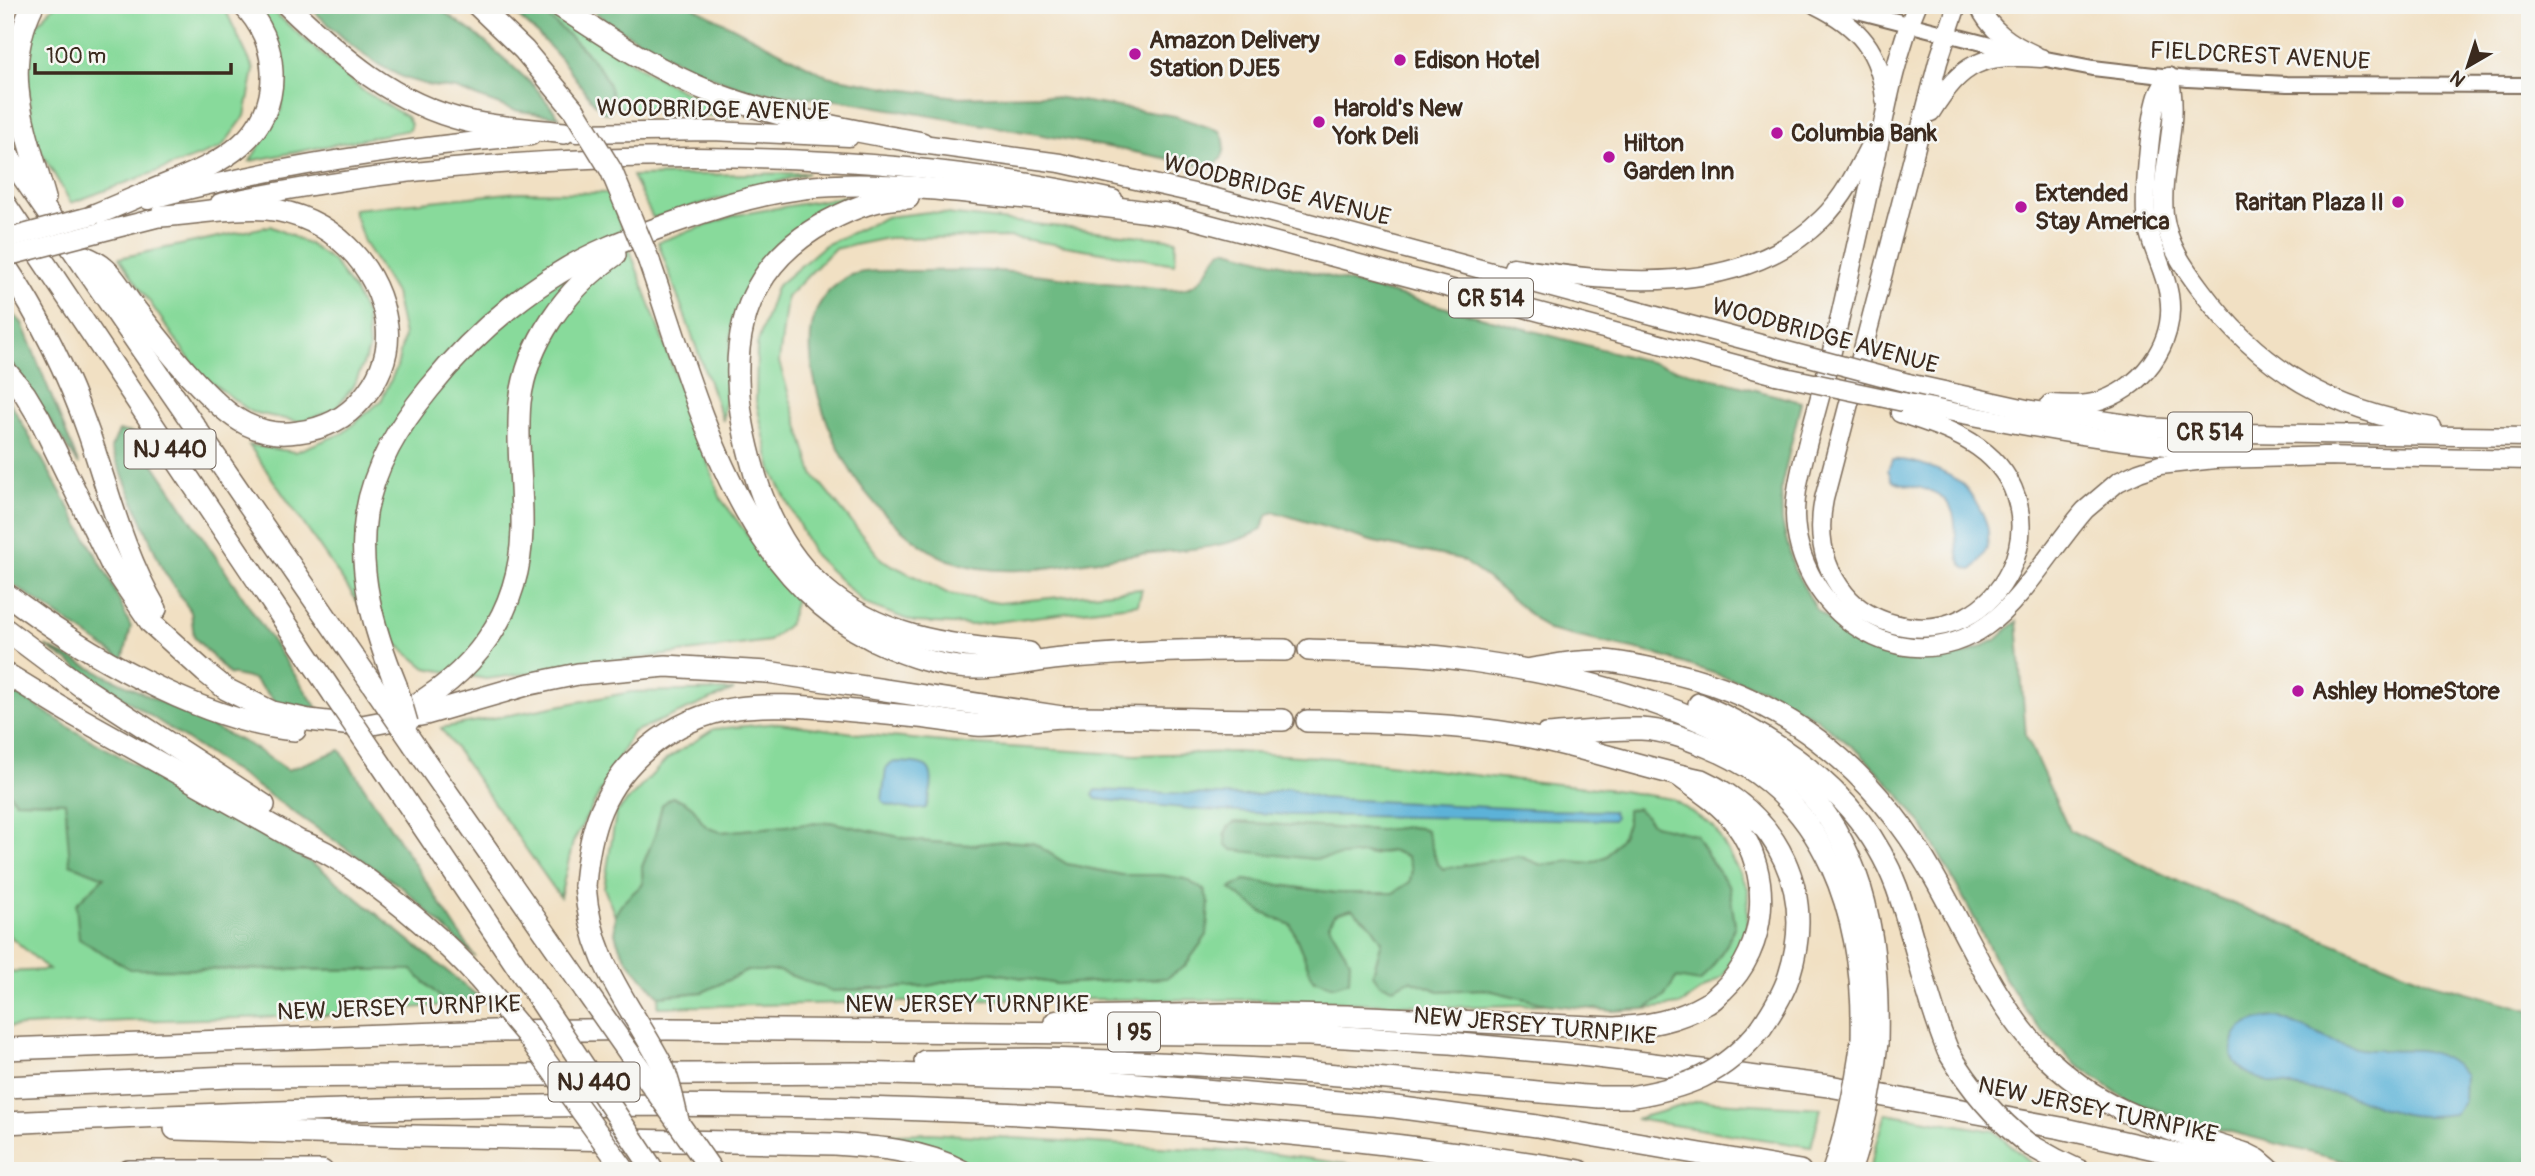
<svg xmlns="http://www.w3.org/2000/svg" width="2535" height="1176" viewBox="0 0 2535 1176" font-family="Pangolin,sans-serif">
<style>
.green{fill:#88da9b;stroke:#62825c;stroke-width:2}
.forest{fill:#6eba83;stroke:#547250;stroke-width:2}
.water{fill:#5bb2d8;stroke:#4b6e7b;stroke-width:2}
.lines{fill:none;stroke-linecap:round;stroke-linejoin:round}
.minor-casing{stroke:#7b6a58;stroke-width:18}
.major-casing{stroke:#7b6a58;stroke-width:21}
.highway-casing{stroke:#7b6a58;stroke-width:24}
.minor{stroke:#fff;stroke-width:14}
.major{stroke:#fff;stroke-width:18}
.highway{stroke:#fff;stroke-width:21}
.major-bridge-casing{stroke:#7b6a58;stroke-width:21;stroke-linecap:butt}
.highway-bridge-casing{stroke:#7b6a58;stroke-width:24;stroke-linecap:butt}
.major-bridge{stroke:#fff;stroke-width:18}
.highway-bridge{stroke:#fff;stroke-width:21}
.poi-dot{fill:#b5179e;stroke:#f6f6f2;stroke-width:2.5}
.labels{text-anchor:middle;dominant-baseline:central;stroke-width:5;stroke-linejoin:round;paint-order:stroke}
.shield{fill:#f6f6f2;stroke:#73675e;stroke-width:2}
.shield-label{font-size:23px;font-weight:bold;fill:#3b2a1e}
.poi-label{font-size:24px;font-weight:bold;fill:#3b2a1e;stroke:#f6f6f2;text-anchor:start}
.street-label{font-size:24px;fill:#3b2a1e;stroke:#f6f6f2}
</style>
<rect width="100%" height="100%" fill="#f6f6f2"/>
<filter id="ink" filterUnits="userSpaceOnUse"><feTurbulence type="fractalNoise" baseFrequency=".0143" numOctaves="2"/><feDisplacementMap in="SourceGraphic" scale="14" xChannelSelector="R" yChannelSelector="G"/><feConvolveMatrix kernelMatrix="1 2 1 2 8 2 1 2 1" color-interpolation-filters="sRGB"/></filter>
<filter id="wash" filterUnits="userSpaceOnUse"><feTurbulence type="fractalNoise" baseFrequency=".00686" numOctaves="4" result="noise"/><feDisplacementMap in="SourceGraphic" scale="28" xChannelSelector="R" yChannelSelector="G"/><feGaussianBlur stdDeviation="1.57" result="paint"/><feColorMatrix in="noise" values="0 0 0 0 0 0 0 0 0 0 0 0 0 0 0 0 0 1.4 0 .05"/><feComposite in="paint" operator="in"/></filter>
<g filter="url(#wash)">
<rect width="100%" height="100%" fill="#f1e0c3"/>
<g class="green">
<path d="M55 5H216L226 11 254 70 245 116 221 148 71 203 33 138 23 39Z"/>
<path d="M251 5H266L362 90 407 117 411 124 409 130 250 161 281 110 282 65Z"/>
<path d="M533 5H541L652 75 736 118 613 107C610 62 565 33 533 5Z"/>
<path d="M808 173 653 218 632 176Z"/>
<path d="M518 192 609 193 721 499 796 599 789 624 769 641 486 679 426 668 375 627 249 445 295 452 343 433 381 401 397 367 404 336 395 293 364 242 353 209Z"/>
<path d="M848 196 765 257 733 318 723 421 658 242 736 215Z"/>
<path d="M929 212 1176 240 1175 264 1011 237 888 238 834 249 787 297 779 362 813 474 882 560 949 594 999 603 1142 589 1138 604 972 625 914 622 865 604 814 555 772 471 756 401 757 345 776 287 825 245 886 217Z"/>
<path d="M270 226 309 244 333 261 355 292 366 315 369 350 354 386 334 410 300 422 251 412 199 373 119 258Z"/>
<path d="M734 690 633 732 573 842 560 897 441 728 631 692Z"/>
<path d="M779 723 869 735 977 745 1135 755 1236 752 1349 759 1490 777 1615 790 1672 799 1714 827 1748 888 1747 931 1723 976 1680 1005 1645 1009 1664 997 1676 978 1710 970 1727 944 1735 924 1729 886 1713 864 1627 824 1623 836 1607 856 1591 863 1570 861 1541 865 1519 856 1443 869 1437 863 1426 830C1411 824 1395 830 1378 830 1330 828 1283 825 1235 822L1228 827 1224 835 1371 855 1393 851 1407 856 1412 869 1410 882 1393 893H1335L1245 880 1263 913 1291 925 1314 980 1329 925 1335 914 1353 909 1372 926 1382 941 1373 973 1410 980 1439 991 1484 989 1546 1004 1456 1007 1288 1000 1046 999 658 1007 659 996 703 992 747 971H779L833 991 928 986 989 972 1057 984 1184 967 1207 935 1162 875H1122L1067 864 1033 843 1004 841 971 845 918 841 830 822 722 832C694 827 705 815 688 804 684 800 677 799 672 797L662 805 655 835 642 867 643 884 625 901 615 916 604 888 616 813 667 759 714 729Z"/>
<path d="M5 788 15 801 66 802 71 864 104 877 130 969 412 970 448 1005 314 1016 126 1021 5 1027V972L49 970 11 937 5 925Z"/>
<path d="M1698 1101 1821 1108 1811 1147 1635 1119Z"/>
<path d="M1886 1113 1994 1131 2040 1171H1891L1870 1167Z"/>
<path d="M930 1133 1274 1154 1398 1171H981L925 1142 867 1135Z"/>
</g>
<g class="forest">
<path d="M307 5H434L478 36 510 64 535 87 559 117 513 110 456 89 431 86 404 78 379 65 350 44Z"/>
<path d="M505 5H533C555 24 629 79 609 113H604C587 97 575 76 560 58 543 38 525 22 505 5Z"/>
<path d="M584 5H690L827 76 892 88 957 97 1042 95 1175 116 1220 131C1228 144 1226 163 1208 167 1087 141 965 122 843 101 810 95 776 98 743 88 685 70 633 40 584 5Z"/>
<path d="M1222 250H1228L1801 402 1781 487 1782 522 1794 569 1817 610 1854 639 1890 655 1933 660 1966 654 1996 640 2017 621 2026 736 2069 830 2186 885 2430 982 2530 1010V1171H2382L2185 1120 2125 1098 2075 1064 2035 1023 2003 975 1969 908 1925 829 1897 792 1860 753 1817 719 1765 690 1655 654 1548 630 1487 578 1460 559 1374 542 1275 512 1268 514 1261 530C1223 551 1173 550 1131 555 1073 562 1009 582 952 561 917 549 876 509 856 479 827 435 786 334 830 290 835 286 842 280 847 277 865 268 892 272 911 271 937 271 964 270 990 271 1033 272 1076 280 1118 284 1136 286 1175 294 1192 286 1207 279 1210 261 1222 250Z"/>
<path d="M5 305 22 323 79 465 15 368 5 360Z"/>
<path d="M5 393 110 580 131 627 123 660 5 579Z"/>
<path d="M119 431 133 433 317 708 279 705 253 679 229 674 194 637 191 612 162 568 111 448Z"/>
<path d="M45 646 248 744 288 770 340 750 475 957 404 889 249 781Z"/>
<path d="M5 685 73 730 320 868 485 1002 448 1005 412 970 130 969 79 939 76 904 104 877 70 864 65 802 15 801 5 787Z"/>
<path d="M672 797C677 799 683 800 688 804 705 815 694 827 722 832L830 822 918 841 971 845 1004 841 1033 843 1067 864 1122 875H1162L1185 879 1204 890 1209 902 1207 935 1184 967 1167 978 1057 984 989 972 928 986 832 991 779 971H747L703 992 659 996C640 975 609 948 615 917 618 904 633 893 643 884L642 867 655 835 662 805Z"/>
<path d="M1637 808 1654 825 1696 835 1713 864 1729 886 1735 925 1727 944 1710 970 1700 982 1676 978 1664 997 1645 1009 1612 1011 1546 1004 1484 989 1439 991 1410 980 1393 988 1380 984 1373 974 1382 941 1372 926 1352 909 1335 914 1329 925 1350 961 1349 981 1334 986 1313 979 1291 925 1263 913 1230 889 1245 880 1335 893H1393L1410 882 1412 869 1407 856 1393 851 1313 859 1233 850 1226 845C1224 834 1225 828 1235 822 1283 825 1330 828 1378 830 1395 830 1410 824 1426 830L1437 863 1443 869 1519 856 1541 865 1570 861 1591 863 1607 856 1622 836 1627 824V810Z"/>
</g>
<g class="water">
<path d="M1892 460C1911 458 1949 472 1963 485 1967 488 1970 494 1973 498 1991 523 1996 546 1972 570 1951 570 1959 529 1953 513 1943 485 1914 490 1892 480L1888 470Z"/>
<path d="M898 762C906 763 921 762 927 767 936 775 930 798 926 808 914 811 898 808 885 804L882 800 886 768 891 763Z"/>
<path d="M1288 788 1321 798 1545 810 1612 811 1615 816 1613 820 1288 815 1202 810 1096 799 1093 795 1096 790 1242 796 1259 795Z"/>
<path d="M2276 1017C2300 1024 2323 1039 2347 1046 2393 1059 2426 1033 2465 1074L2464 1101 2454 1114C2434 1117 2414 1117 2395 1112 2376 1107 2357 1097 2338 1094 2313 1089 2213 1086 2235 1037 2242 1021 2260 1019 2276 1017Z"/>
</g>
</g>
<g filter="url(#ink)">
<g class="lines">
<defs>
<path id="minor" d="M1834 5 2041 58 2093 68 2188 79 2287 84 2530 85"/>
<g id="major">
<path d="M1816 5C1859 26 1880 51 1885 99"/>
<path d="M1917 5C1897 51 1887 104 1877 153 1863 216 1849 278 1835 339 1827 372 1818 404 1809 437 1803 462 1795 488 1795 515 1797 609 1900 686 1986 626 2021 602 2055 544 2085 510L2118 482 2139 472 2160 465 2215 459 2333 456"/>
<path d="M1979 5C1989 30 2011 44 2035 55"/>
<path d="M2169 77C2181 122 2159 169 2164 215 2168 245 2183 266 2201 290 2261 371 2333 411 2432 427"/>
<path d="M1931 112C1963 61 1982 54 2041 58"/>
<path d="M576 133 712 131 849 137"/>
<path d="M908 142 1060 163 1212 197 1783 350"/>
<path d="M148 200C272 167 403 147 531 136"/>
<path d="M220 203C376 170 533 157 693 157 837 158 972 168 1113 199"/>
<path d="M1164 212 1776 375"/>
<path d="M101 232 172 214"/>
<path d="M1513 267C1614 284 1742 298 1822 219 1845 197 1859 167 1873 139"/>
<path d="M1908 383 2031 410 2148 427 2243 433 2530 437"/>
<path d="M1903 402C2005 423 2106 442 2210 450"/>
<path d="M2050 404C2064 405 2079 406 2093 403 2140 392 2177 344 2169 295 2165 270 2151 248 2147 223 2143 198 2150 120 2158 96 2161 89 2164 83 2169 77"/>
<path d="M1900 413C1926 422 1954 430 1978 447 2069 511 2001 652 1894 624 1876 619 1857 609 1845 594 1822 566 1817 534 1824 499L1938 62 1957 5"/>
<path d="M2322 456 2530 460"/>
</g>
<g id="highway">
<path d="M33 5C0 71 26 131 45 198"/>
<path d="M287 5C340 56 394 104 467 121 498 128 532 129 564 133"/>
<path d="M477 5 524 50 574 110"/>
<path d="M558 5C609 39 659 72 716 94 783 119 852 130 922 143"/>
<path d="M5 151 377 691"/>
<path d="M908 198C878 198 855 207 828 221 731 273 725 363 751 460 763 507 784 554 822 587 883 641 953 645 1029 653"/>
<path d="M5 204 334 695"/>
<path d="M94 215C119 205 143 194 168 184 221 163 274 138 272 72 271 46 261 23 243 5"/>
<path d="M76 253C85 257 97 261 104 268 115 277 124 294 133 306 158 338 210 407 246 424 262 432 281 435 298 432 323 429 346 418 362 399 380 378 390 354 387 326 378 263 330 216 267 209 235 206 194 214 161 216"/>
<path d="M649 261C698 401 739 586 891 648 918 659 948 669 978 668 1010 667 1041 659 1073 657 1144 651 1214 649 1285 650"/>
<path d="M5 265C40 317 68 374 89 434 109 493 124 555 156 609"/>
<path d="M5 370 25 394 40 419 111 564 151 623 205 672 226 689 272 712 309 720 362 726 426 714 530 684 578 674 666 666 767 672 1062 717"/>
<path d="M5 593C80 650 200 722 295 730"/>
<path d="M5 629 81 686 264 805"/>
<path d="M1309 650C1364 652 1419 653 1473 661 1580 676 1751 716 1819 805 1871 873 1879 961 1877 1043"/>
<path d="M1526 670C1552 666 1579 660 1605 661 1623 662 1641 667 1658 670 1780 693 1872 767 1933 875 1967 934 1993 1000 2040 1051 2099 1113 2168 1129 2246 1154L2258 1160 2271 1171"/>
<path d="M5 673 67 711 299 841C325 849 347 865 369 881 415 915 456 951 492 994"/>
<path d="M396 685C374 630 357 573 366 514 374 466 398 427 429 389 476 330 539 277 609 247 632 237 656 229 678 221 719 206 761 193 804 188 865 181 925 188 985 194 1049 200 1113 206 1176 216"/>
<path d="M1699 704C1783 741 1864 798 1897 888 1916 942 1926 998 1948 1051"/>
<path d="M399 714C473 676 520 614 522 530 523 487 516 445 520 402 527 342 566 289 615 255"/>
<path d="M1307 721C1380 722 1454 723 1525 736 1585 747 1642 768 1701 780 1779 816 1816 892 1789 976 1783 995 1772 1012 1761 1028"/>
<path d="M1546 735C1577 733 1610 728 1641 729 1664 730 1686 738 1708 747 1829 795 1865 920 1862 1040"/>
<path d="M414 745 585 990"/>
<path d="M374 754 535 993"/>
<path d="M585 886C589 829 603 785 649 747 706 700 764 703 834 709 862 712 891 714 919 717 938 719 957 723 976 725 1006 727 1036 717 1066 717 1138 717 1211 720 1283 720"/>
<path d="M1055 1022 1075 1017 1223 1014 1347 1016 1614 1028C1647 1026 1677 1021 1706 1004 1713 1001 1717 995 1723 990 1768 948 1773 874 1736 824 1721 804 1699 790 1679 776"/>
<path d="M5 1049 493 1031 667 1029 1310 1035 1450 1043 1581 1055 1829 1086 2061 1128 2253 1171"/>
<path d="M925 1061C962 1061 1000 1059 1037 1059 1225 1062 1412 1082 1599 1097H1629"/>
<path d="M5 1087 229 1077 856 1073 1094 1080 1395 1107 1537 1126 1800 1171"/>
<path d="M5 1123C530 1099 1059 1087 1580 1171"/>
<path d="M175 1129 412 1136 833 1144C877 1147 923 1150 962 1171"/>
<path d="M2028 1144 2055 1159 2080 1171"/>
<path d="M128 1171H322"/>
</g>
</defs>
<use href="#minor" class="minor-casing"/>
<use href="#major" class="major-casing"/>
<use href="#highway" class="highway-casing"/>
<use href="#minor" class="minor"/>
<use href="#major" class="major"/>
<use href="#highway" class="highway"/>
<defs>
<g id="major-bridge">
<path d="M5 239 94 215"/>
<path d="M5 257 101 232"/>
<path d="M1783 350 1908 383"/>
<path d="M1776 375 1903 402"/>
</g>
<g id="highway-bridge">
<path d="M574 110 611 170 649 261"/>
<path d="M396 685 407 723"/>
<path d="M377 691 414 745"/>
<path d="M334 695 374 754"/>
<path d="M585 886C591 963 627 999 661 1063 670 1080 673 1102 678 1120"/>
<path d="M585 990 712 1171"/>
<path d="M535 993 654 1171"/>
<path d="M492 994 526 1034 625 1171"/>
<path d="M1948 1051C1970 1088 1994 1117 2028 1144"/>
<path d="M1629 1097C1686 1088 1723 1075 1761 1028"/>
<path d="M1833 1171C1848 1128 1856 1085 1862 1040"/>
<path d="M1850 1171C1865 1129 1872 1087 1877 1043"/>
</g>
</defs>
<use href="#major-bridge" class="major-bridge-casing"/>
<use href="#highway-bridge" class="highway-bridge-casing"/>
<use href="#major-bridge" class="major-bridge"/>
<use href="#highway-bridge" class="highway-bridge"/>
</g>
</g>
<g class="poi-dot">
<circle cx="1135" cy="54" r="7"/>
<circle cx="1400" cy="60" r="7"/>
<circle cx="1319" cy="122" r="7"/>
<circle cx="1777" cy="133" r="7"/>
<circle cx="1609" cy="157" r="7"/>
<circle cx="2398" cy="202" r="7"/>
<circle cx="2021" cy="207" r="7"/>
<circle cx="2298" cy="691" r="7"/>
</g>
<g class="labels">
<g class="shield">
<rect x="1449" y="278.5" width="84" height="39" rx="5"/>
<rect x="2168" y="412.5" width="84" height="39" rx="5"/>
<rect x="124.5" y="429.5" width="91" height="39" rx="5"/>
<rect x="1108" y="1012.5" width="52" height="39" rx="5"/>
<rect x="548.5" y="1062.5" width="91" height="39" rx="5"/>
</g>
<g class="shield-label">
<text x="1491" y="298">CR 514</text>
<text x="2210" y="432">CR 514</text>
<text x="170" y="449">NJ 440</text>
<text x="1134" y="1032">I 95</text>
<text x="594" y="1082">NJ 440</text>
</g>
<g class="poi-label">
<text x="1149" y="40">Amazon Delivery<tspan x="1149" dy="28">Station DJE5</tspan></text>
<text x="1414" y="60">Edison Hotel</text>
<text x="1333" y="108">Harold's New<tspan x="1333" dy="28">York Deli</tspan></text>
<text x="1791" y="133">Columbia Bank</text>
<text x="1623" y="143">Hilton<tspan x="1623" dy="28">Garden Inn</tspan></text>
<text x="2035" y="193">Extended<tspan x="2035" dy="28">Stay America</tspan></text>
<text x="2384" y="202" text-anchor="end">Raritan Plaza II</text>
<text x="2312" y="691">Ashley HomeStore</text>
</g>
<g class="street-label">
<text transform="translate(2260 56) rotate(3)">FIELDCREST AVENUE</text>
<text transform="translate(713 110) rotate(1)">WOODBRIDGE AVENUE</text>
<text transform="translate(1277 190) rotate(14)">WOODBRIDGE AVENUE</text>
<text transform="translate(1825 336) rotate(15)">WOODBRIDGE AVENUE</text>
<text x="967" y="1004">NEW JERSEY TURNPIKE</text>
<text transform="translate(399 1008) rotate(-2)">NEW JERSEY TURNPIKE</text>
<text transform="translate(1535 1026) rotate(5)">NEW JERSEY TURNPIKE</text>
<text transform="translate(2098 1110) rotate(12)">NEW JERSEY TURNPIKE</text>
</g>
</g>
<rect width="2535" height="1176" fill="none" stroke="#f6f6f2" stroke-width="28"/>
<g transform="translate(2468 66) rotate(219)" stroke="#f6f6f2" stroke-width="5" paint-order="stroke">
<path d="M0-5L12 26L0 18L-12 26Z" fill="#3b2a1e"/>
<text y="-10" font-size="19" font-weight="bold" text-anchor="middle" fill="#3b2a1e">N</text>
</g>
<path d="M35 63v10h196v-10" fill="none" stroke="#3b2a1e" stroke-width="3.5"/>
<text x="46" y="63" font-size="21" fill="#3b2a1e" stroke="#f6f6f2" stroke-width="5" paint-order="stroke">100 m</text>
</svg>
